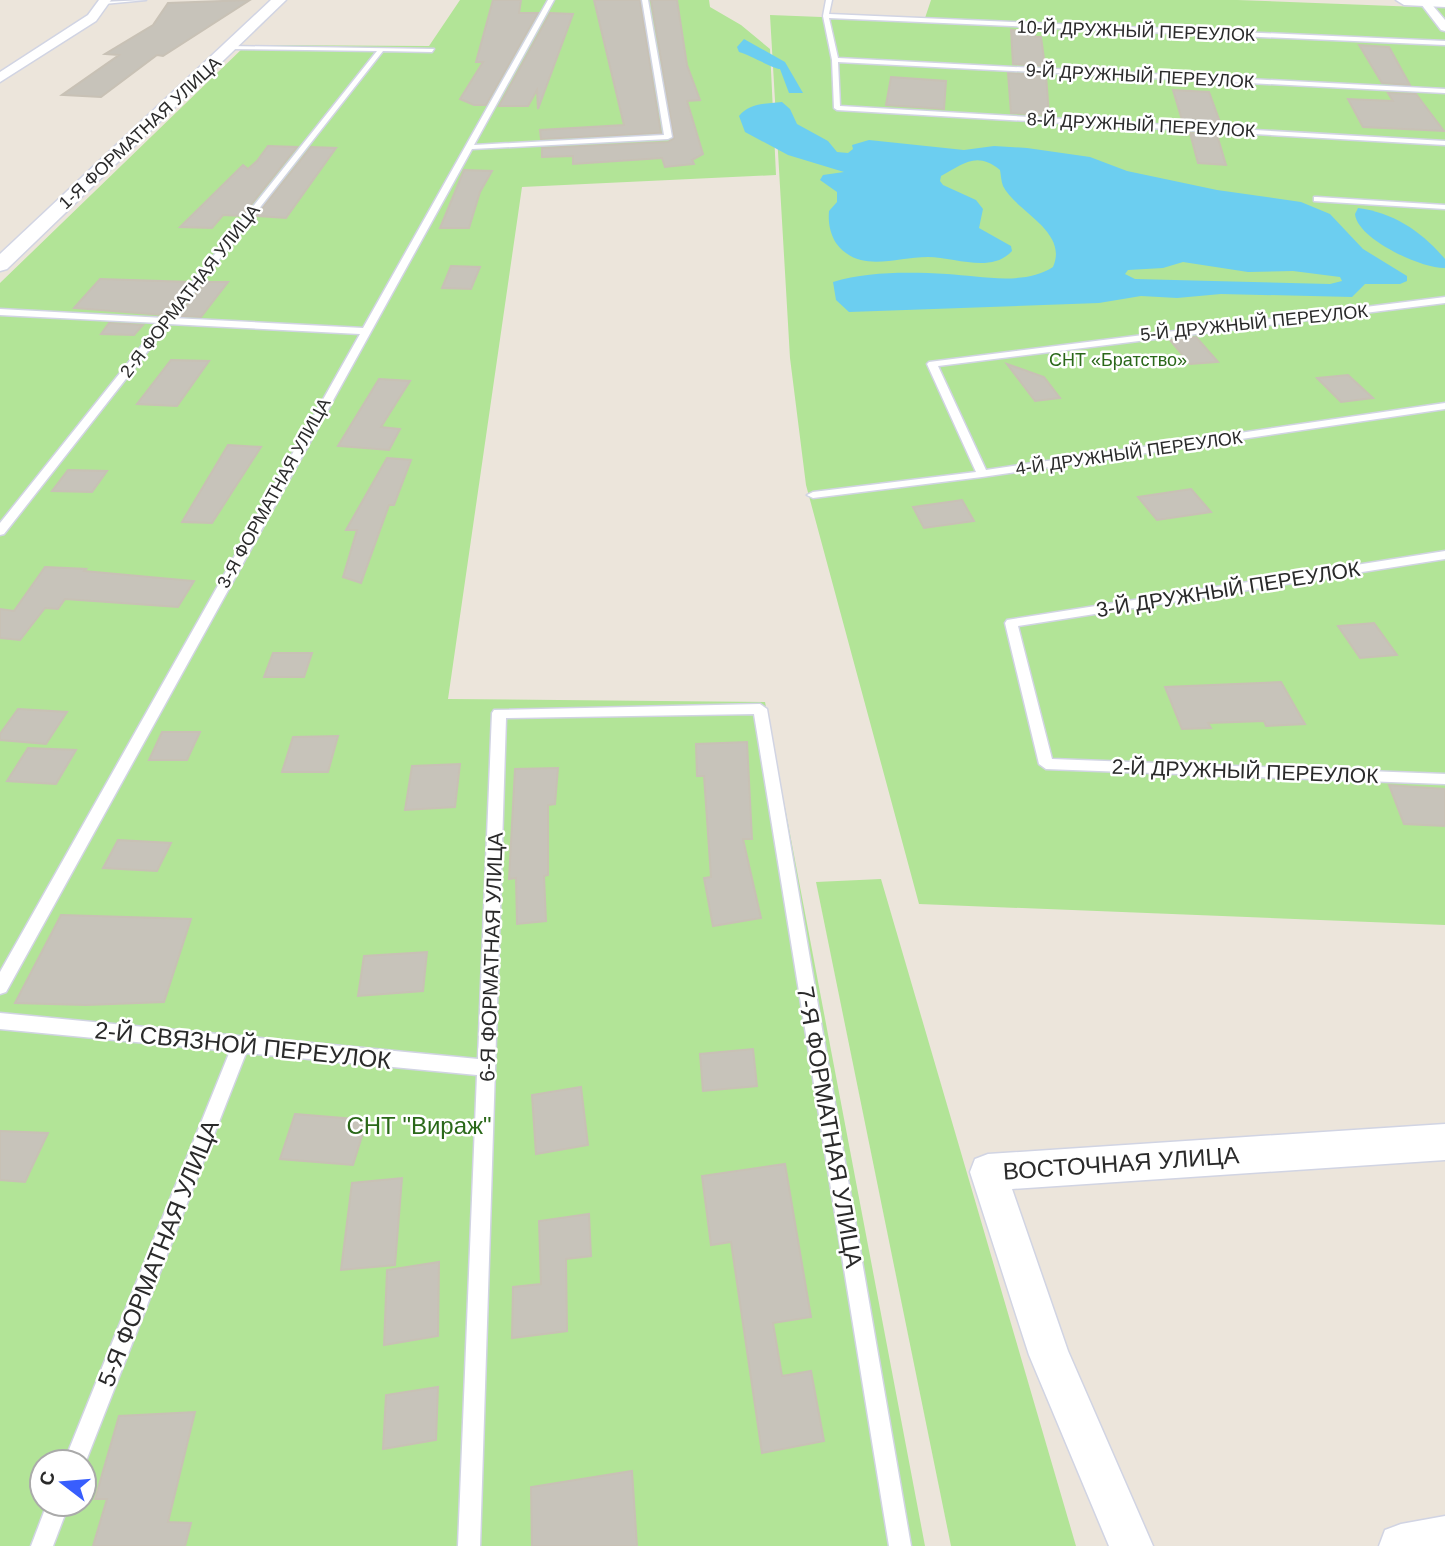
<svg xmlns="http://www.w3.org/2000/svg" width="1445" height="1546" viewBox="0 0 1445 1546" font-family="Helvetica,sans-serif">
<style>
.green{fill:#b2e497;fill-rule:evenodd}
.water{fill:#6ccef0;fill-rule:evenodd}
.building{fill:#c7c3ba;stroke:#c8c1b5;stroke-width:2}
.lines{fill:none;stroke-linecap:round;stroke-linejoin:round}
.service-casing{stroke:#d1d4e3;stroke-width:3}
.minor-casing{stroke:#d1d4e3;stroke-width:3}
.tertiary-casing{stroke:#d1d4e3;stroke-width:3}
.secondary-casing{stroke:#d1d4e3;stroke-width:3}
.service{fill:#fff;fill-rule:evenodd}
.minor{fill:#fff;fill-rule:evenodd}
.tertiary{fill:#fff;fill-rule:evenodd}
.secondary{fill:#fff;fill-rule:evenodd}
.labels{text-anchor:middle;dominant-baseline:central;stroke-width:5;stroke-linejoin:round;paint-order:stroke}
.far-street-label{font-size:18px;fill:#2a2a2a;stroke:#fff}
.far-park-label{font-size:18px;fill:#2a6819;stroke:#fff}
.street-label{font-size:21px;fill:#2a2a2a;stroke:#fff}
.near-street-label{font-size:24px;fill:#2a2a2a;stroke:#fff}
.near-park-label{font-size:24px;fill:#2a6819;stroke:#fff}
</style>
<rect width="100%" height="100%" fill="#ece5db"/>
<g class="green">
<path d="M460 0H709L710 7 741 25 770 49 776 175 522 187 448 699 765 702 925 1546H0V283L246 45 429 46ZM42 1462H84V1504H42Z"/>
<path d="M931 0H1237L1445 8V925L919 904 806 485 790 358 770 15 924 21Z"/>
<path d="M881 879 1076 1546H951L816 882Z"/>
</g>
<g class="water">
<path d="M744 39 785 62 803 93H789L780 69C774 69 750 55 739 52L737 47Z"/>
<path d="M782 102 790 109 797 124 828 141 837 152 848 153 853 149 852 145 869 140 964 150 994 146 1027 148 1090 157 1127 171 1217 190 1301 202 1330 214 1363 249 1407 276V281L1400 284H1365L1352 297 1221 294 1177 298 1141 296 1099 303 849 312 836 300 833 282C868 271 911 272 947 274 980 276 1024 286 1053 267 1069 231 1015 211 1003 186 1001 181 1001 175 1000 170 976 150 962 165 941 176L940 181 943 185 976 200 983 209 979 228 1011 246 1012 251C991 274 955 257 928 257 895 257 859 274 836 243 830 233 828 223 829 211L837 202V192L820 180 823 175 844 172 788 155 745 132 739 116C750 103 764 104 782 102ZM1183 262 1248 272 1293 271 1340 277 1342 281 1330 284 1135 279 1125 274 1128 270 1163 268Z"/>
<path d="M1358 208C1394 213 1421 231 1445 259V268C1422 269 1357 239 1355 214Z"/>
</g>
<g class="building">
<path d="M250 0 163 56 157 55 101 97 62 95 119 55 105 54 153 25 168 3Z"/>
<path d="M493 0H521L519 13H538L486 105H474L460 99 483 62H476Z"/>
<path d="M594 0H640L661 133 541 139 540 130 624 125Z"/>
<path d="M651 0H677L687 65 700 100 687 101 703 154 692 160 694 164 665 167 662 158 573 164V156L542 157V148L668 142 674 138Z"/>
<path d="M550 13 573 14 538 109 537 90 528 106H499Z"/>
<path d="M1011 30 1035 32V37H1041L1045 66 1013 64Z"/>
<path d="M1359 45 1389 47 1410 85 1382 83Z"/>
<path d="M1008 73 1046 75 1049 115 1011 113Z"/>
<path d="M891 77 946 81 944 109 886 105Z"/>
<path d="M1173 90 1209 92 1221 125 1183 123Z"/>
<path d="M1388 93 1416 94 1444 131 1363 127 1348 99 1393 101Z"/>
<path d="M1190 133 1217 135 1226 165 1198 163Z"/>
<path d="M268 146 297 147 242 216 223 215 212 228 180 227 243 165 248 169 257 161Z"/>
<path d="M311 147 336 148 286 218 256 216Z"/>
<path d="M464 170 492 171 480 192 469 228H440Z"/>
<path d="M451 266 480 267 471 289 442 288Z"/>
<path d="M100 279 190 282 163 315 74 308Z"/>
<path d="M205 282H228L201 317 178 316Z"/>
<path d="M109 323 143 325 134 335 101 334Z"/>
<path d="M1196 337 1218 362 1190 364 1170 340Z"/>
<path d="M171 360 209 361 177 406 137 404Z"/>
<path d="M1007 364 1044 377 1060 398 1035 401Z"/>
<path d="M1348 375 1373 398 1341 402 1317 378Z"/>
<path d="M379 379 410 381 381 427 400 429 389 450 338 446Z"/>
<path d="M228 445 261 447 212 523 182 522Z"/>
<path d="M387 458 411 460 394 505H389L361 583 343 577 357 530H346Z"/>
<path d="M68 470 107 471 92 492 52 491Z"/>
<path d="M1191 489 1211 512 1157 520 1138 497Z"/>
<path d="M962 500 974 521 924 528 913 507Z"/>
<path d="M45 567 86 569 84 571 194 581 178 607 65 599 58 609 45 608 20 640 0 638V609L14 611Z"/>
<path d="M1374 623 1397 655 1360 658 1338 626Z"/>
<path d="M273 653H312L304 677H264Z"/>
<path d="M1281 682 1305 724 1266 726 1264 721 1208 723 1211 728 1182 729 1165 687Z"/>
<path d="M18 709 67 712 46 744 0 740V734Z"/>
<path d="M162 732H200L187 760H149Z"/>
<path d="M338 736 328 772H282L293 737Z"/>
<path d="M747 742 752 839H743L761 918 713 926 704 878 711 877 704 776H697L696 744Z"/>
<path d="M28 748 76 750 56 784 7 781Z"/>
<path d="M460 764 455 807 405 810 412 766Z"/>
<path d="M558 768 555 804 548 805V875L544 876 546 921 517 924 516 878 509 879 515 769Z"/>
<path d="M1389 785 1445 789V826L1404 824Z"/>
<path d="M118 840 171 843 157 871 103 868Z"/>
<path d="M61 915 191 919 164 1002 86 1005 15 1003Z"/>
<path d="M427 952 423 991 358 996 364 956Z"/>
<path d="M753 1049 757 1086 703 1091 700 1054Z"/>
<path d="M581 1087 588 1145 536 1154 532 1095Z"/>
<path d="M295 1114 367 1120 353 1165 280 1159Z"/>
<path d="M0 1131 48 1133 25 1182 0 1180Z"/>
<path d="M785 1164 811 1317 773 1323 782 1376 811 1371 824 1441 762 1453 731 1242 711 1245 702 1176Z"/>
<path d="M402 1178 395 1265 341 1270 352 1183Z"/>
<path d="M589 1214 591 1256 566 1259 567 1331 512 1338 513 1287 541 1284 539 1221Z"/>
<path d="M439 1262 438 1336 384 1345 387 1270Z"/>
<path d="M438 1387 436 1440 383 1449 386 1395Z"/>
<path d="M195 1412 168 1522 191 1523 185 1546H93L107 1499H95L119 1416Z"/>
<path d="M632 1471 637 1546H532L531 1487Z"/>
</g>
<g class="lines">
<defs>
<g id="service">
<path d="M146 0 104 4 101 2Z"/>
<path d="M548 0H554L474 145 664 135 642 0H648L672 137 668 139 472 149 6 992 0 994V972L360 334 169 324 4 534 0 535V523L160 323 0 315V309L164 318 377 51 231 49 229 46 434 49 432 52 383 51 173 318 363 328Z"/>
<path d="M826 0H832L829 14 1445 41V45L829 18 838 58 1445 89V93L838 62 840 106 1445 141V145L837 110 834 108 832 60 823 16Z"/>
<path d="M1317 197 1445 205V209L1314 201V197Z"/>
<path d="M1445 297V303L938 366 986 470 1445 403V409L982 477 813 498 807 495 813 492 976 472 927 364 929 362Z"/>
<path d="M1445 551V559L1018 626 1052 759 1445 774V784L1046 769 1039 764 1005 623 1007 620Z"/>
<path d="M760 704 767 709 911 1546H889L754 714 506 718 480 1546H458L477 1075 246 1053 84 1466V1462H64L230 1051 0 1029V1013L478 1059 492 713 494 710Z"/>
<path d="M47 1504H69L53 1546H31Z"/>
</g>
<g id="minor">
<path d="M99 0H111L96 21 0 82V72L88 15Z"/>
<path d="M1418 0H1428L1445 20V31L1441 30Z"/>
<path d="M1445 1124V1160L1012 1189 1068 1351 1153 1546H1109L1029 1355 970 1172 975 1159 988 1154Z"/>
<path d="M1445 1516V1546H1379L1385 1530 1401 1524Z"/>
</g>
<path id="tertiary" d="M271 0H286L7 269 0 271V254Z"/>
<path id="secondary" d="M1396 0H1445V7L1404 5Z"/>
</defs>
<use href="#service" class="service-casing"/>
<use href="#minor" class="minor-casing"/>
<use href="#tertiary" class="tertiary-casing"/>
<use href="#secondary" class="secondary-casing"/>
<use href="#service" class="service"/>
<use href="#minor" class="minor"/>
<use href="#tertiary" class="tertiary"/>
<use href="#secondary" class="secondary"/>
</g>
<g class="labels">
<g class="far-street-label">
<text transform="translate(1136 31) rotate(2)">10-Й ДРУЖНЫЙ ПЕРЕУЛОК</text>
<text transform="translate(1140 76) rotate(3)">9-Й ДРУЖНЫЙ ПЕРЕУЛОК</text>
<text transform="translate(1141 125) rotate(3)">8-Й ДРУЖНЫЙ ПЕРЕУЛОК</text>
<text transform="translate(140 133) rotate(-43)">1-Я ФОРМАТНАЯ УЛИЦА</text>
<text transform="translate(190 291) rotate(-52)">2-Я ФОРМАТНАЯ УЛИЦА</text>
<text transform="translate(1254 323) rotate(-6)">5-Й ДРУЖНЫЙ ПЕРЕУЛОК</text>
<text transform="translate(1129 453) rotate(-8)">4-Й ДРУЖНЫЙ ПЕРЕУЛОК</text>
<text transform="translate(274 493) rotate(-61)">3-Я ФОРМАТНАЯ УЛИЦА</text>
</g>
<g class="far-park-label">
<text x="1118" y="360">СНТ «Братство»</text>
</g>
<g class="street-label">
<text transform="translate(1228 589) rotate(-9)">3-Й ДРУЖНЫЙ ПЕРЕУЛОК</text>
<text transform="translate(1245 771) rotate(2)">2-Й ДРУЖНЫЙ ПЕРЕУЛОК</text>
<text transform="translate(491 957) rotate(-88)">6-Я ФОРМАТНАЯ УЛИЦА</text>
</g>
<g class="near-street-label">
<text transform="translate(243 1045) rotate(6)">2-Й СВЯЗНОЙ ПЕРЕУЛОК</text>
<text transform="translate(830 1127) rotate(80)">7-Я ФОРМАТНАЯ УЛИЦА</text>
<text transform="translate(1121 1163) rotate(-4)">ВОСТОЧНАЯ УЛИЦА</text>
<text transform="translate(158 1253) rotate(-68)">5-Я ФОРМАТНАЯ УЛИЦА</text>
</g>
<g class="near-park-label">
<text x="419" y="1125">СНТ "Вираж"</text>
</g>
</g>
<g transform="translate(63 1483) rotate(286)"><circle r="33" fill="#ffffff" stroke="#aaaaaa" stroke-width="2"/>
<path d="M0-5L12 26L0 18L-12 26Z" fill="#385efd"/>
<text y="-10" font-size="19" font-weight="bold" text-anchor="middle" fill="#2a2a2a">С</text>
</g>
</svg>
